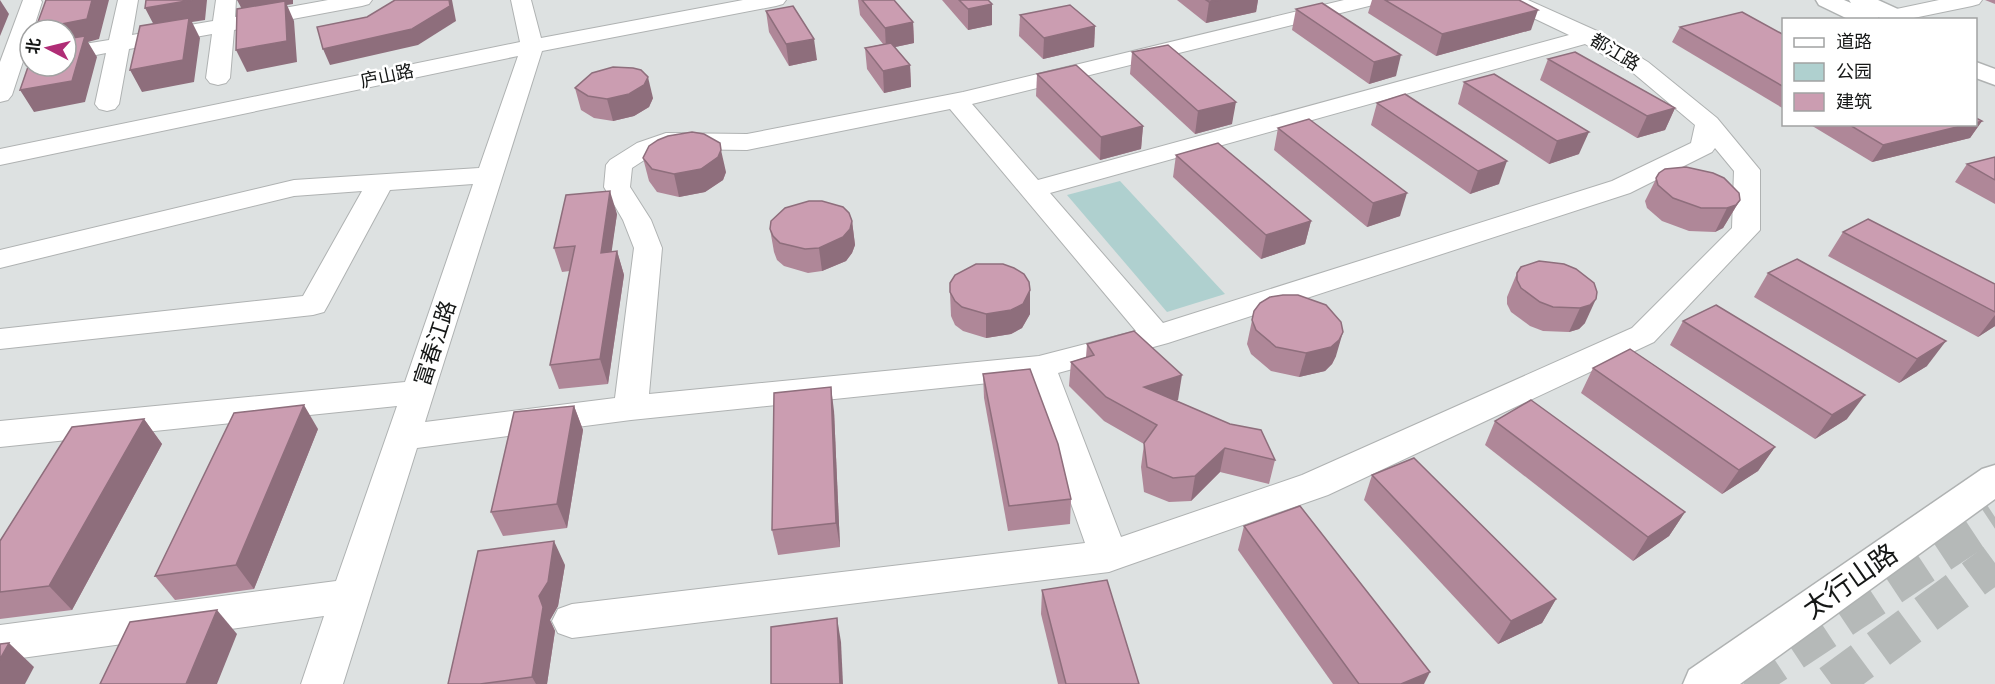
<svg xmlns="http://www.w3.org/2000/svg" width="1995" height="684" viewBox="0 0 1995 684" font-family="Figtree,'Noto Sans SC',sans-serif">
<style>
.green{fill:#afd0cf}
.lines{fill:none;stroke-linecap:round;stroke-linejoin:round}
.major-tunnel{stroke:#b5b9b8;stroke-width:39;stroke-dasharray:39 20;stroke-linecap:butt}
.minor-casing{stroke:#afb2b2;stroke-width:2}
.major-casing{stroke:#afb2b2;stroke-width:3}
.minor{fill:#fff;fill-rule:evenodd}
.major{fill:#fff;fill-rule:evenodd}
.wall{fill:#af8798}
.shaded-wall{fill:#8e6e7c}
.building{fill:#cb9db1;stroke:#8e6e7c;stroke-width:1.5}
.labels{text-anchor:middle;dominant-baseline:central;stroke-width:5;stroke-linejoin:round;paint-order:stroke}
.far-street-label{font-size:18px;fill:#151716;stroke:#fff}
.street-label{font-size:22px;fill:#151716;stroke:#fff}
.near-street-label{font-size:27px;fill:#151716;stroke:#fff}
</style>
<rect width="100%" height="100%" fill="#dde1e1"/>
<path class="green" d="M1120 181 1225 294 1167 312 1067 195Z"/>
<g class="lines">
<g class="major-tunnel">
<path d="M1744 684 1995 517"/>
<path d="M1831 684 1995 563"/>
</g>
<defs>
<g id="minor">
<path d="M23 0H41L42 2 33 30H30V40L12 95 8 100 0 102V62Z"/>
<path d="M118 0H138L132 35 213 21 216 0H236L235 17 328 0H372L369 4 362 6 234 30 230 78 226 83 218 85 210 83 206 78 212 34 129 49 119 104 115 109 107 111 99 109 95 104 106 53 66 61V47L109 40Z"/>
<path d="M511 0H531L541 38 743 0H786L783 4 776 6 542 51 425 422 615 398 634 248 623 220 604 187 606 165 610 160 637 143 666 133 747 134 963 92 1344 0H1380L1377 4 972 104 1038 180 1569 35 1504 4 1501 0H1528L1597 31 1648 62 1717 118 1760 170V230L1654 342 1328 495 1123 567 1109 572 572 638 558 633 552 621 558 609 572 604 1085 543 1027 379 631 420 417 448 343 684H301L324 616 0 661V625L336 581 397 406 0 447V421L405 382 473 184 390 190 328 305 324 312 313 315 0 349V329L303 296 362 191 294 196 0 268V250L294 180 479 168 518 56 0 165V149L520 42ZM1585 44 1632 72 1695 125 1691 143 1612 181 1163 323 1050 193ZM950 109 1136 331 1039 356 649 394 662 248 651 220 630 187 632 168 655 153 669 149 747 150ZM1715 148 1734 171 1732 228 1632 328 1302 475 1121 537 1058 373 1168 343 1630 193 1712 152Z"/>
<path d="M1939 0H1982L1979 4 1972 6 1904 20H1887L1883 15 1887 11Z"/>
</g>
<g id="major">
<path d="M1816 0H1844L1851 3 1849 0H1878L1911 15 1914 20H1884L1878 17 1880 20H1850L1819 5Z"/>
<path d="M1976 62 1995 69V85L1976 78Z"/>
<path d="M1995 465V499L1740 684H1683L1689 670 1982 469Z"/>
</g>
</defs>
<use href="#minor" class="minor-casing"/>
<use href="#major" class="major-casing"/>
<use href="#minor" class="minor"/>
<use href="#major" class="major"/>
</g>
<g class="wall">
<path d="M858 0H894L913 22 914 43 895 47 910 65 911 87 884 93 867 69 865 48 883 44 860 15Z"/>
<path d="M942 0H988L992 25 968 30Z"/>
<path d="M1177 0H1258L1256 12 1206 23Z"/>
<path d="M1372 0H1519L1531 30 1436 56 1368 13Z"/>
<path d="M1985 0H1995V4Z"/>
<path d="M1296 9 1396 76 1369 84 1292 30Z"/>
<path d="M766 11 817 60 789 66 769 32Z"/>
<path d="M1020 15 1095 26 1094 47 1043 59 1019 36Z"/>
<path d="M1680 27 1784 35V109L1672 42Z"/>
<path d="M1132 52 1232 124 1195 134 1130 74Z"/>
<path d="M1548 59 1675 108 1665 130 1637 138 1540 80Z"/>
<path d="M1037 74 1143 126 1141 149 1100 160 1036 96Z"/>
<path d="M1464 82 1579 154 1549 164 1458 104Z"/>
<path d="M575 88 653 98 649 107 634 116 613 121 594 118 581 110Z"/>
<path d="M1377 103 1499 184 1470 194 1371 125Z"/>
<path d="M1982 121 1970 138 1872 162 1809 124H1976Z"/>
<path d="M1278 128 1400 216 1367 227 1274 150Z"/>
<path d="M1176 155 1311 221 1305 244 1261 259 1173 177Z"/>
<path d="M1995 157V204L1955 182 1967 164Z"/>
<path d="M643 158 726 172 723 180 705 192 679 197 657 192 649 181Z"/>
<path d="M1659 173 1740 200 1723 228 1715 232 1689 231 1662 221 1647 208 1645 201Z"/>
<path d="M617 214 611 252 617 251 624 275 608 384 559 389 550 365 570 271 562 272 554 248Z"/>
<path d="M852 221 855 245 852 253 846 261 822 271 808 273 784 266 777 260 774 252 770 229Z"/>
<path d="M1843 232 1995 284V326L1978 337 1828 256Z"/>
<path d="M1797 259 1927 366 1899 383 1754 297 1768 273Z"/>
<path d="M1576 269 1585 323 1579 329 1569 332 1543 331 1530 326 1511 312 1507 304V297L1517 273Z"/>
<path d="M950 292 1030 314 1022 328 1011 334 986 338 963 331 955 325 951 316Z"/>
<path d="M1254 311 1336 356 1332 364 1325 371 1299 377 1271 371 1251 354 1247 344Z"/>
<path d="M1683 321 1847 419 1815 439 1670 345Z"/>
<path d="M1087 344 1178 400 1175 401 1275 460 1269 484 1220 472 1191 501 1169 502 1144 492 1141 467 1144 444 1104 421 1069 386 1071 362 1086 357Z"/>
<path d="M1593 368 1775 447 1758 471 1722 494 1581 393Z"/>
<path d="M983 374 1071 499 1070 524 1008 531 984 398Z"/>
<path d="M574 406 583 430 567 528 503 536 491 512Z"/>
<path d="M834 411 840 547 778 555 772 530Z"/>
<path d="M144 419 162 444 72 610 0 619V541Z"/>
<path d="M1495 421 1685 512 1669 536 1633 561 1485 445Z"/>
<path d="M318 429 254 589 175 600 155 576Z"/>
<path d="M1372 475 1556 599 1542 623 1498 644 1364 500Z"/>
<path d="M1244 526 1424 684H1333L1238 550Z"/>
<path d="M565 565 558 606 550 620 555 631 547 684H448Z"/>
<path d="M1042 590 1139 684H1058L1041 614Z"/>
</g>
<g class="shaded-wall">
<path d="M0 0 9 14 0 36Z"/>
<path d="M92 0H109L99 39 88 42 97 57 85 102 34 112 20 90 66 46V30H51V26Z"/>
<path d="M192 0H207L205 20 192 22 200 38 194 82 142 92 130 70 156 29 145 8Z"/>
<path d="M237 0H293V4L287 5 294 21 297 62 247 72 236 50 244 13Z"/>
<path d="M449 0H452L456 21 418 45 330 65 323 49Z"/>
<path d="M1220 0H1258L1256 12 1206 23 1209 2Z"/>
<path d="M992 4V25L968 30V9Z"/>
<path d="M1538 10 1531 30 1436 56 1442 34Z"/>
<path d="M913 22 914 43 886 49 885 28Z"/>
<path d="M1095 26 1094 47 1043 59 1044 38Z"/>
<path d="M814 39 817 60 789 66 786 44Z"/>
<path d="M1401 55 1396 76 1369 84 1374 62Z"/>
<path d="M910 65 911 87 884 93 883 71Z"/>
<path d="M648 77 653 98 649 107 634 116 613 121 607 99Z"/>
<path d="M1236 102 1232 124 1195 134 1198 111Z"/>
<path d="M1675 108 1665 130 1637 138 1647 116Z"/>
<path d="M1982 121 1970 138 1872 162 1883 145 1969 124H1976V123Z"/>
<path d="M1143 126 1141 149 1100 160 1101 137Z"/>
<path d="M1589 132 1579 154 1549 164 1557 141Z"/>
<path d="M721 150 726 172 723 180 705 192 679 197 674 174Z"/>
<path d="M1507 161 1499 184 1470 194 1478 171Z"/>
<path d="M610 191 617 214 608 277 601 253Z"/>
<path d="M1407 193 1400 216 1367 227 1373 203Z"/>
<path d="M1740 200 1723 228 1715 232 1727 208Z"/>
<path d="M852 221 855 245 852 253 846 261 822 271 819 248Z"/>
<path d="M1311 221 1305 244 1261 259 1266 235Z"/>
<path d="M617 251 624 275 608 384 600 359Z"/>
<path d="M1030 290V314L1022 328 1011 334 986 338V314Z"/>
<path d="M1596 299 1585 323 1579 329 1569 332 1580 308Z"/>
<path d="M1995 315V326L1978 337Z"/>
<path d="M1343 332 1336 356 1332 364 1325 371 1299 377 1306 353Z"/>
<path d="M1946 341 1927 366 1899 383 1917 359Z"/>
<path d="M1182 375 1178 400 1141 412 1144 387Z"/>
<path d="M831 387 834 411 840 547 836 523Z"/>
<path d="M1865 395 1847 419 1815 439 1832 415Z"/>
<path d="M304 405 318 429 254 589 236 565Z"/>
<path d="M574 406 583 430 567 528 557 504Z"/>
<path d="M144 419 162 444 72 610 49 586Z"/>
<path d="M1775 447 1758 471 1722 494 1739 470Z"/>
<path d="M1225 448 1220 472 1191 501 1195 476Z"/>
<path d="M1685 512 1669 536 1633 561 1648 537Z"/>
<path d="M554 541 565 565 558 606 550 620 555 631 547 684H536L532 677 539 596Z"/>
<path d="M1556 599 1542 623 1498 644 1511 621Z"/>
<path d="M217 610 237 634 217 684H186Z"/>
<path d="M837 618 841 642 843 684H840Z"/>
<path d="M9 643 34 667 25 684H0V659Z"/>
<path d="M1430 672 1424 684H1401Z"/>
</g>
<g class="building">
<path d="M46 0H92L87 19 51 26V30H41L42 29 35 30Z"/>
<path d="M146 0H192L145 8Z"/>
<path d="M395 0H449L450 6 412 29 323 49 317 27 367 17Z"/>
<path d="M862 0H894L913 22 885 28Z"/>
<path d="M959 0H988L992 4 968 9Z"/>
<path d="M1206 0H1220L1209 2Z"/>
<path d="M1385 0H1519L1538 10 1442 34Z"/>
<path d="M285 1 287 41 236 50 237 9Z"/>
<path d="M1322 3 1401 55 1374 62 1296 9Z"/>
<path d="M1070 5 1095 26 1044 38 1020 15Z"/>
<path d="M793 6 814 39 786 44 766 11Z"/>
<path d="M1742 12 1784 35V87L1680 27Z"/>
<path d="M189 18 183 60 130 70 140 26Z"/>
<path d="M85 36 72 81 20 90 30 61V66H66V39Z"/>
<path d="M891 43 910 65 883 71 865 48Z"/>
<path d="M1168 45 1236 102 1198 111 1132 52Z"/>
<path d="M1575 52 1675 108 1647 116 1548 59Z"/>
<path d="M1076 65 1143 126 1101 137 1037 74Z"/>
<path d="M613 67 633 68 641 70 648 77 644 85 629 94 607 99 588 96 575 88 592 73Z"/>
<path d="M1494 74 1589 132 1557 141 1464 82Z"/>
<path d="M1405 94 1507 161 1478 171 1377 103Z"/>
<path d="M1976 118 1982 121 1976 123Z"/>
<path d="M1309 119 1407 193 1373 203 1278 128Z"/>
<path d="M1848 124H1969L1883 145Z"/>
<path d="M692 132 704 134 720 143 721 150 718 157 701 169 674 174 652 169 643 158 649 146 658 140 668 136Z"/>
<path d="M1218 143 1311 221 1266 235 1176 155Z"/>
<path d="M1995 157V180L1967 164Z"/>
<path d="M1686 167 1713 173 1724 178 1739 193 1740 200 1736 205 1727 208H1701L1673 198 1658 185 1656 178 1659 173 1665 169Z"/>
<path d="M610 191 601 253 617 251 600 359 550 365 575 246 554 248 566 195Z"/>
<path d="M809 201H822L843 207 849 213 852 221 850 229 843 237 819 248 805 249 780 243 773 236 770 229 771 221 785 208Z"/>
<path d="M1868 219 1995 284V312L1843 232Z"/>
<path d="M1797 259 1946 341 1917 359 1768 273Z"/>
<path d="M1539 261 1564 264 1576 269 1594 283 1597 292 1596 299 1590 305 1580 308 1553 307 1540 302 1521 288 1517 280V273L1521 267Z"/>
<path d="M976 264H1003L1014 268 1024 274 1029 282 1030 290 1023 304 1011 310 986 314 962 307 955 301 950 292V283L955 275Z"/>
<path d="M1283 295H1298L1326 305 1341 322 1343 332 1339 340 1331 347 1306 353 1276 347 1256 330 1252 320 1254 311 1260 303 1270 297Z"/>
<path d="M1716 305 1865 395 1832 415 1683 321Z"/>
<path d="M1134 331 1182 375 1144 387 1230 424 1261 430 1275 460 1225 448 1195 476 1173 478 1147 467 1144 443 1157 425 1106 397 1071 362 1094 355 1087 344Z"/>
<path d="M1630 349 1775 447 1739 470 1593 368Z"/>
<path d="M1030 369 1058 444 1071 499 1009 506 983 374Z"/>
<path d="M831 387 836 523 772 530 774 393Z"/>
<path d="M1531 400 1685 512 1648 537 1495 421Z"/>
<path d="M304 405 236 565 155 576 234 413Z"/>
<path d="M574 406 557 504 491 512 514 412Z"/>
<path d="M144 419 49 586 0 592V541L72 427Z"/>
<path d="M1414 458 1556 599 1511 621 1372 475Z"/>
<path d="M1300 506 1430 672 1401 684H1359L1244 526Z"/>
<path d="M554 541 548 582 539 596 543 607 532 677 480 684H448L478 551Z"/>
<path d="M1107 580 1139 684H1066L1042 590Z"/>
<path d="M217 610 186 684H100L130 622Z"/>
<path d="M837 618 840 684H771V627Z"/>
<path d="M9 643 0 659V644Z"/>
</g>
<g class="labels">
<g class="far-street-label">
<text transform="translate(1615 52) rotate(31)">都江路</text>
<text transform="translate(387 76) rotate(-12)">庐山路</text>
</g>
<g class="street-label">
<text transform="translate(435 343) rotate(-72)">富春江路</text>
</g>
<g class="near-street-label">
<text transform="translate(1850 581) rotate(-35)">太行山路</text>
</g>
</g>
<rect x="1782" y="18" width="195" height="108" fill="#ffffff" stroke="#a1a2a2" stroke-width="1.5"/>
<rect x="1794" y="38" width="30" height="9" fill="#ffffff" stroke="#a1a2a2" stroke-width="1.5"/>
<text x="1836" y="48" font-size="18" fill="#151716">道路</text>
<rect x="1794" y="63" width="30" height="18" fill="#afd0cf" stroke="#a1a2a2" stroke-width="1.5"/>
<text x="1836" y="78" font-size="18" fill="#151716">公园</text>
<rect x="1794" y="93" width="30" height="18" fill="#cb9db1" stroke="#a1a2a2" stroke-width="1.5"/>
<text x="1836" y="108" font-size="18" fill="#151716">建筑</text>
<g transform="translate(48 48) rotate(277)"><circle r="28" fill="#ffffff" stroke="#a1a2a2" stroke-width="1.5"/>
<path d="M0-4.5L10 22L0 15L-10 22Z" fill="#b02d76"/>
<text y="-9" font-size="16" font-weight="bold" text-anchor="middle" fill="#151716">北</text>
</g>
</svg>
